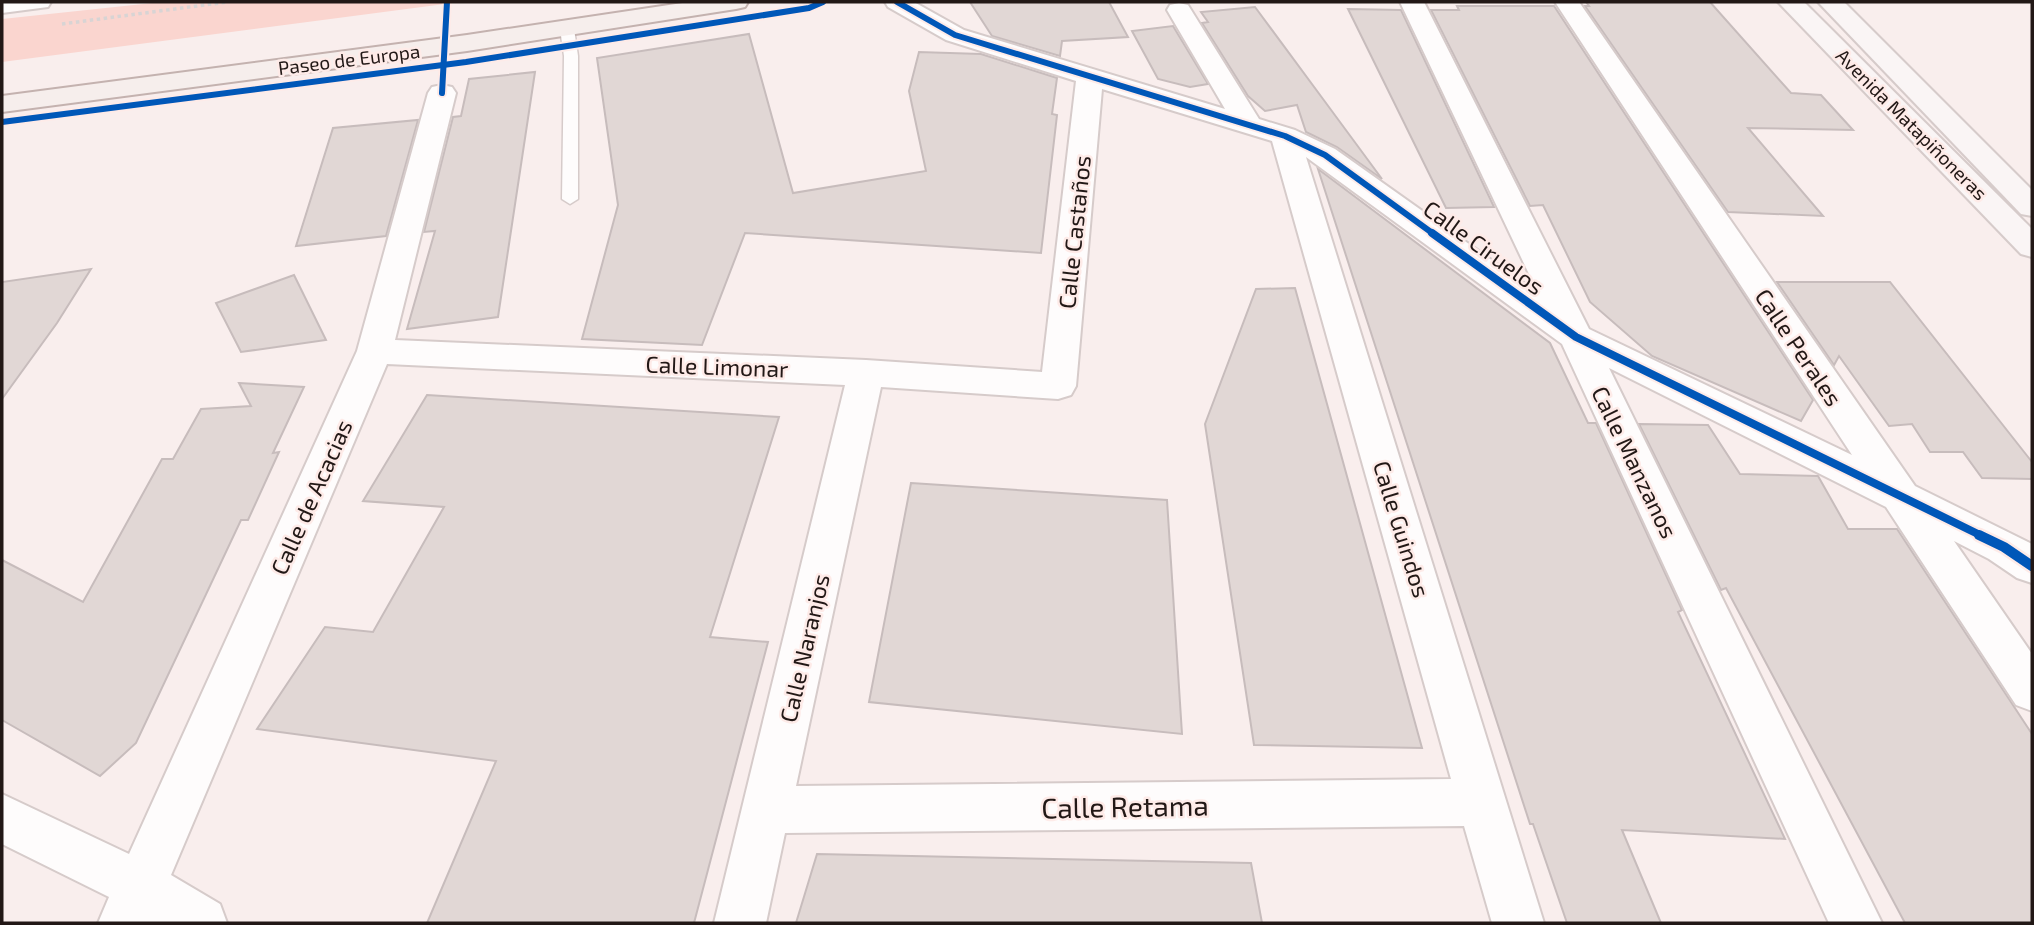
<svg xmlns="http://www.w3.org/2000/svg" width="2034" height="925" viewBox="0 0 2034 925" font-family="'Exo 2',sans-serif">
<style>
.green{fill:#fad5cf}
.building{fill:#e1d7d5;stroke:#c7bcbc;stroke-width:2}
.lines{fill:none;stroke-linecap:round;stroke-linejoin:round}
.service-casing{stroke:#d6cbca;stroke-width:3}
.minor-casing{stroke:#d6cbca;stroke-width:4}
.secondary-casing{stroke:#d6cbca;stroke-width:4}
.primary-casing{stroke:#c4b2af;stroke-width:4}
.path{stroke:#d8d4d4;stroke-width:3.5;stroke-dasharray:3.5 3.5;stroke-linecap:butt}
.service{fill:#fefcfc;fill-rule:evenodd}
.minor{fill:#fefcfc;fill-rule:evenodd}
.secondary{fill:#faf5f5;fill-rule:evenodd}
.primary{fill:#f6eeec;fill-rule:evenodd}
.cycleway-far2-casing{stroke:#feebe8;stroke-width:10}
.cycleway-far1-casing{stroke:#feebe8;stroke-width:12}
.cycleway-casing{stroke:#feebe8;stroke-width:15}
.cycleway-far2{stroke:#0057b8;stroke-width:6}
.cycleway-far1{stroke:#0057b8;stroke-width:8}
.cycleway{stroke:#0057b8;stroke-width:10}
.labels{text-anchor:middle;dominant-baseline:central;stroke-width:5;stroke-linejoin:round;paint-order:stroke}
.far-street-label{font-size:19px;fill:#221816;stroke:#feebe8}
.street-label{font-size:23px;fill:#221816;stroke:#feebe8}
.near-street-label{font-size:28px;fill:#221816;stroke:#feebe8}
</style>
<rect width="100%" height="100%" fill="#f9eeed"/>
<path class="green" d="M162 2H460L2 62V19Z"/>
<g class="building">
<path d="M970 2H1109L1128 37 1062 41 1060 56 992 36Z"/>
<path d="M1586 2H1710L1791 93 1821 95 1853 130 1748 128 1823 216 1728 212 1585 6H1589Z"/>
<path d="M1457 6H1554L1813 400 1801 421 1652 356 1590 302 1543 205 1530 206 1431 10H1459Z"/>
<path d="M1255 7 1323 99 1382 179 1337 147 1306 132 1297 105 1265 111 1248 96 1202 23 1208 22 1201 12Z"/>
<path d="M1348 9 1401 10 1494 207 1446 208Z"/>
<path d="M1173 26 1208 84 1190 87 1158 79 1132 31Z"/>
<path d="M749 34 793 193 926 171 909 91 919 52 981 54 1057 78 1052 114 1057 115 1041 253 745 233 702 345 582 339 618 205 597 58Z"/>
<path d="M535 72 498 317 407 329 435 231 424 232 453 117 461 116 469 79Z"/>
<path d="M418 120 386 236 296 246 333 128Z"/>
<path d="M1318 169 1550 343 1588 423H1596L1682 610 1678 612 1785 839 1622 830 1661 923H1567L1533 824H1530Z"/>
<path d="M91 269 57 323 2 399V282Z"/>
<path d="M294 275 326 340 241 352 216 303Z"/>
<path d="M1777 282H1890L2032 462V479L1982 478 1963 452H1930L1912 424 1889 426 1839 356 1834 365Z"/>
<path d="M1295 288 1422 748 1254 745 1205 424 1256 289Z"/>
<path d="M239 383 304 387 273 453 279 452 248 520H241L136 743 100 776 2 720V560L83 602 162 459H173L201 409 251 406Z"/>
<path d="M427 395 779 417 710 637 768 642 694 923H427L496 761 257 729 325 627 373 632 444 507 363 501Z"/>
<path d="M1639 424 1708 425 1740 474 1818 476 1848 529H1897L2032 734V923H1905L1726 588 1721 590Z"/>
<path d="M911 483 1167 500 1182 734 869 702Z"/>
<path d="M817 854 1251 863 1262 923H796Z"/>
</g>
<g class="lines">
<defs>
<path id="service" d="M567 25 574 29 578 56V199L570 204 562 199 564 56 560 29Z"/>
<g id="minor">
<path d="M2 2H51L48 7 2 13Z"/>
<path d="M885 2H914L964 30 1225 109 1167 10 1170 5 1179 3 1188 5 1259 119 1295 130 1335 149 1538 293 1400 2H1424L1589 329 1852 455 1555 2H1579L1915 486 2032 544V583L2017 578 1989 559 1954 541 2032 654V711L2016 705 1886 507 1609 368 1882 923H1829L1562 344 1306 157 1544 923H1492L1464 826 785 833 766 923H714L845 385 387 364 171 875 220 904 227 923H98L109 897 2 844V794L129 854 357 351 428 93 432 87 442 85 452 87 456 93 395 340 866 360 1042 372 1076 81 946 40 888 7ZM1102 89 1272 141 1451 779 796 786 881 387 1058 399 1071 395 1076 386Z"/>
</g>
<g id="secondary">
<path d="M1778 2H1804L2032 229V257L2021 254Z"/>
<path d="M1818 2H1844L2032 190V216L2021 214Z"/>
</g>
<path id="primary" d="M689 2H748L745 7 736 9 467 51 2 112V96L467 35Z"/>
</defs>
<use href="#service" class="service-casing"/>
<use href="#minor" class="minor-casing"/>
<use href="#secondary" class="secondary-casing"/>
<use href="#primary" class="primary-casing"/>
<path class="path" d="M62 24 227 2"/>
<use href="#service" class="service"/>
<use href="#minor" class="minor"/>
<use href="#secondary" class="secondary"/>
<use href="#primary" class="primary"/>
<defs>
<g id="cycleway-far2">
<path d="M897 2 955 35 1285 136 1325 155 1435 235"/>
<path d="M442 93 447 2"/>
<path d="M2 122 466 62 809 8 823 2"/>
</g>
<path id="cycleway-far1" d="M1432 233 1576 337 1982 536"/>
<path id="cycleway" d="M1979 535 2004 547 2032 566"/>
</defs>
<use href="#cycleway-far2" class="cycleway-far2-casing"/>
<use href="#cycleway-far1" class="cycleway-far1-casing"/>
<use href="#cycleway" class="cycleway-casing"/>
<use href="#cycleway-far2" class="cycleway-far2"/>
<use href="#cycleway-far1" class="cycleway-far1"/>
<use href="#cycleway" class="cycleway"/>
</g>
<g class="labels">
<g class="far-street-label">
<text transform="translate(349 59) rotate(-7)">Paseo de Europa</text>
<text transform="translate(1912 124) rotate(45)">Avenida Matapiñoneras</text>
</g>
<g class="street-label">
<text transform="translate(1074 232) rotate(-84)">Calle Castaños</text>
<text transform="translate(1484 247) rotate(36)">Calle Ciruelos</text>
<text transform="translate(1799 347) rotate(56)">Calle Perales</text>
<text transform="translate(717 366) rotate(2)">Calle Limonar</text>
<text transform="translate(1635 462) rotate(64)">Calle Manzanos</text>
<text transform="translate(311 497) rotate(-66)">Calle de Acacias</text>
<text transform="translate(1402 529) rotate(73)">Calle Guindos</text>
<text transform="translate(804 648) rotate(-77)">Calle Naranjos</text>
</g>
<g class="near-street-label">
<text transform="translate(1125 806) rotate(-1)">Calle Retama</text>
</g>
</g>
<rect width="2034" height="925" fill="none" stroke="#221816" stroke-width="7"/>
</svg>
